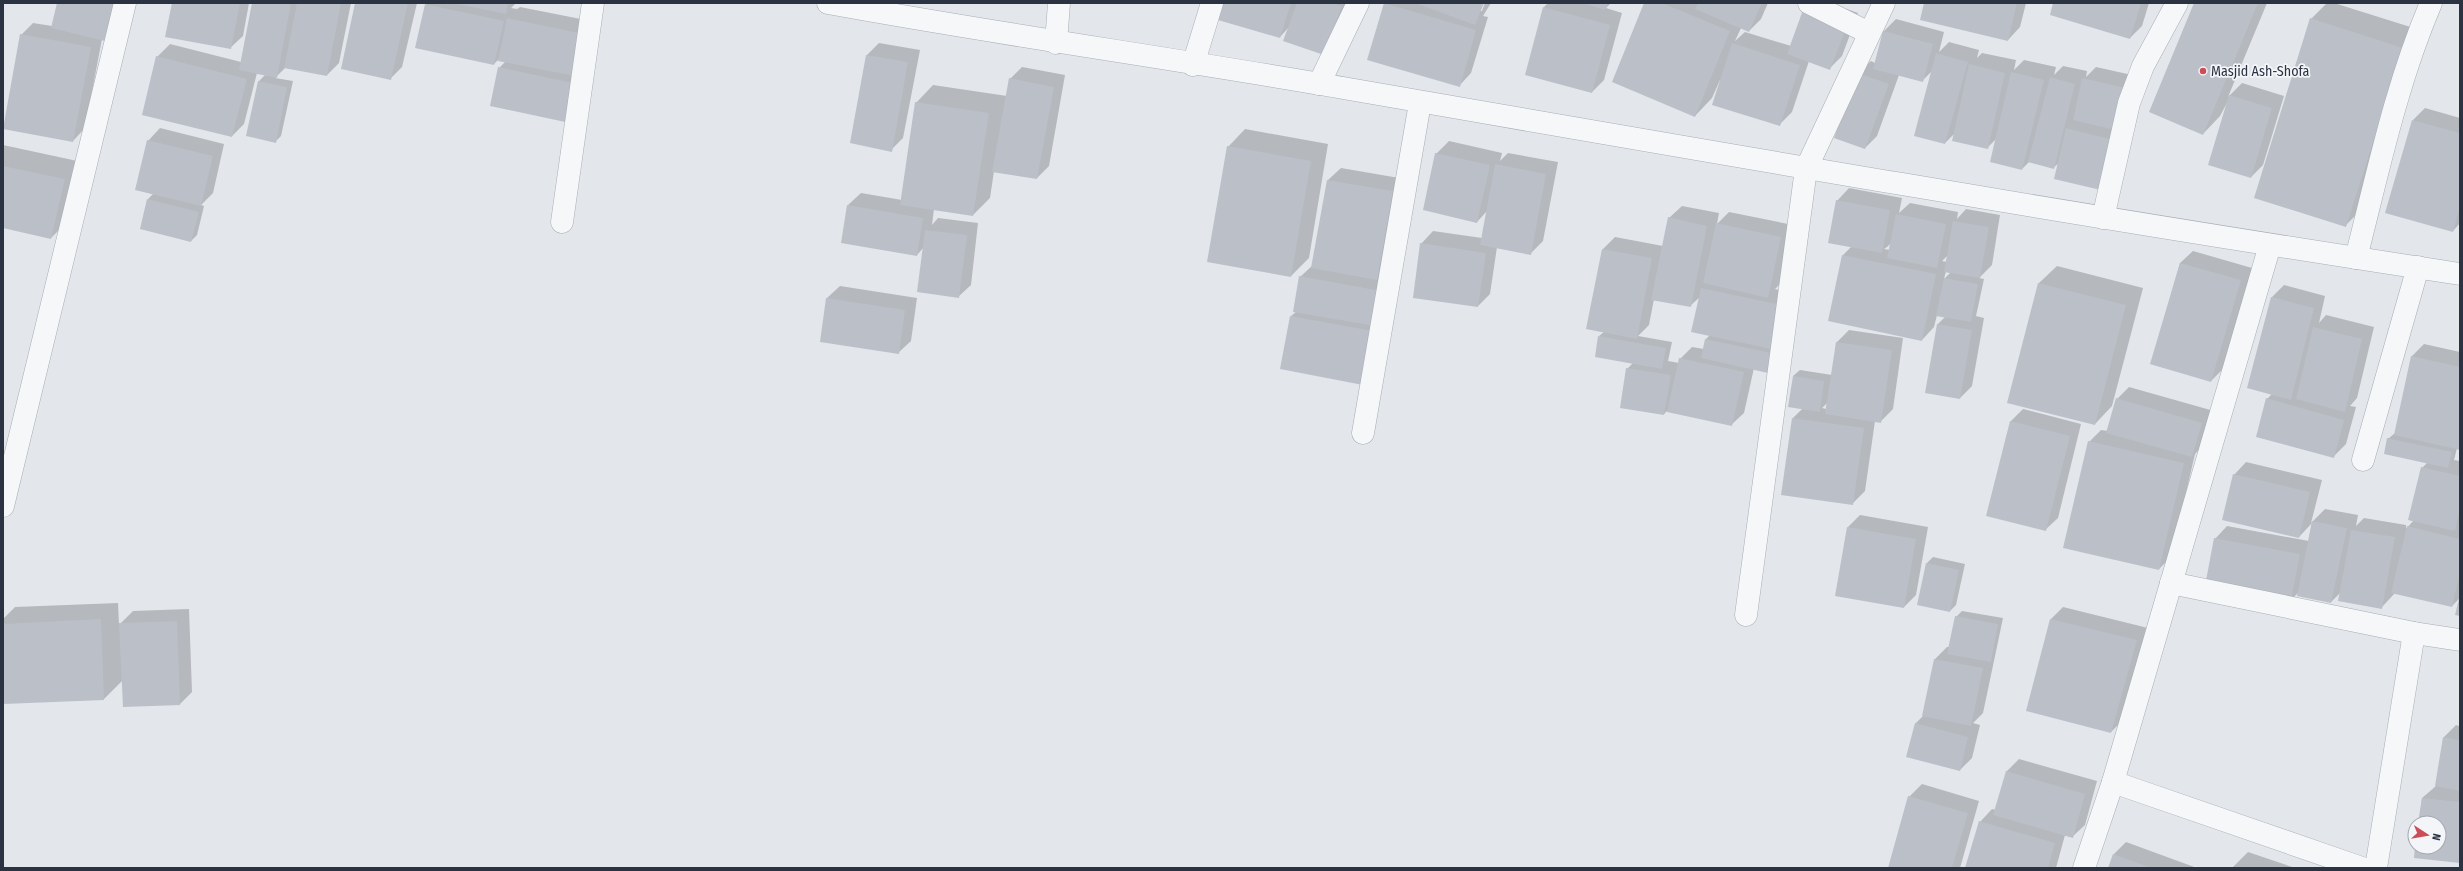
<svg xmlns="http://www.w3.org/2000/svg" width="2463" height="871" viewBox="0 0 2463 871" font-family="'Fira Sans Condensed',sans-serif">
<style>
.shadow{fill:#0003;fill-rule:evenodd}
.building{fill:#bbbfc8}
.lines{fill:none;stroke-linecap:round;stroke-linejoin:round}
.minor-casing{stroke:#a8adb5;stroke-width:23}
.minor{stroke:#f6f7f9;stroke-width:22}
.poi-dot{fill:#cc4c58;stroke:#f3f5f8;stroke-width:1.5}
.labels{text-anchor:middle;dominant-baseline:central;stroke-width:3.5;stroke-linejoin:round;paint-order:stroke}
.poi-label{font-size:14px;fill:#2b3343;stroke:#f3f5f8;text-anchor:start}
</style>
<rect width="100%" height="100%" fill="#e3e6eb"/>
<g class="shadow">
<path d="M58 3 102 39 85 128 73 141 21 35 33 23 52 26Z"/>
<path d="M173 3H249L243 36 230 48Z"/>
<path d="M253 3H351L339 63 327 75 286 67 275 78 293 81 281 136 275 142 259 81 266 74 257 73 244 124 232 136 157 57 170 44 241 62Z"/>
<path d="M356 3H417L402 67 390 79Z"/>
<path d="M427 3H516L511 8 517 9 520 7 596 22 582 110 499 68 505 62 500 58 494 64 416 47Z"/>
<path d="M1224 3H1351L1336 42 1289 27 1280 37Z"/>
<path d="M1385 3H1483L1480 11H1482L1485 3H1491L1483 16 1488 17 1471 73 1459 86 1368 59Z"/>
<path d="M1548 3H1611L1606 8 1622 13 1604 80 1592 92 1526 74 1544 7Z"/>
<path d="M1645 3H1768L1761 19 1749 31 1741 28 1735 41 1745 32 1791 46 1830 3 1858 13 1842 56 1830 68 1809 61 1792 112 1780 124 1720 80 1712 98 1695 116Z"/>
<path d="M1925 3H2026L2020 27 2008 40Z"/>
<path d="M2054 3H2149L2142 26 2130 38Z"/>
<path d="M2196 3H2267L2228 97 2242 83 2284 96 2263 165 2251 177 2228 101 2220 116 2203 134Z"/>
<path d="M2327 3H2334L2420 30 2363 208 2346 225 2311 19Z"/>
<path d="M1896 19 1944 32 1939 52 1949 42 1979 50 1977 58 1982 53 2016 60 2014 70 2024 60 2056 67 2054 75 2063 66 2087 71 2086 77 2096 67 2141 77 2117 178 2059 163 2053 168 2029 162 2022 169 1996 139 1987 148 1955 133 1945 143 1932 71 1922 81 1899 75 1877 136 1865 148 1858 73 1871 61 1875 63 1884 31Z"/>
<path d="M879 43 920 50 903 138 891 150 867 55Z"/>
<path d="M1022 67 1065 75 1049 166 1037 178 994 171 990 198 973 215 934 209 932 225 938 218 978 223 971 285 958 297 924 247 917 255 848 205 861 193 902 200 916 103 933 85 1007 96 1010 79Z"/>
<path d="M2425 108 2460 118V223L2453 231 2413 120Z"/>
<path d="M160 128 224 144 213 193 201 205 204 206 197 235 191 241 148 199 153 194 148 141Z"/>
<path d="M1245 129 1328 144 1309 258 1291 276 1228 147Z"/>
<path d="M1449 141 1502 153 1500 161 1508 153 1558 162 1543 241 1530 254 1497 247 1490 294 1478 306 1421 244 1433 231 1482 238 1487 211 1477 222 1436 154Z"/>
<path d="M3 145 82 162 68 221 51 238 3 227Z"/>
<path d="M1341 168 1405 179 1375 371 1291 316 1296 312 1300 277 1313 265 1328 180Z"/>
<path d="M1849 188 1902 198 1899 213 1910 203 1958 212 1957 219 1966 209 2000 215 1992 265 1979 278 1984 279 1976 316 1984 318 1972 386 1960 398 1938 324 1946 316 1937 315 1934 327 1922 340 1843 255 1852 246 1837 201ZM1892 242 1890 250 1884 249 1887 247ZM1948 255 1947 262 1942 261ZM1946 271 1951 272 1944 279Z"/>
<path d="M1682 206 1719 213 1717 224 1729 212 1793 225 1780 284 1775 289 1792 293 1767 371 1754 368 1744 413 1731 425 1667 411 1664 414 1627 369 1633 363 1599 336 1604 332 1602 250 1615 237 1663 246 1669 218ZM1700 297 1710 335 1706 339 1704 349 1692 347 1680 359 1679 363 1668 361 1672 342 1638 336 1649 325 1654 299 1690 306Z"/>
<path d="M2193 251 2252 268 2223 369 2211 381 2151 364 2180 263Z"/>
<path d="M2057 266 2143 288 2112 406 2095 424 2009 402 2039 283Z"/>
<path d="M2284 285 2325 296 2319 323 2326 315 2374 327 2357 398 2350 406 2356 407 2346 444 2334 456 2267 399 2272 394 2271 298Z"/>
<path d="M840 286 917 298 911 341 898 353 827 298Z"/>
<path d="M1849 330 1903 338 1893 409 1880 422 1875 421 1865 491 1852 504 1793 418 1803 408 1793 376 1800 370 1832 375 1837 342ZM1827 403 1826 409 1822 408Z"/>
<path d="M2424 344 2460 352V449L2457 448 2454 460 2460 461V615V598L2452 606 2395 593 2382 607 2341 592 2331 602 2299 592 2291 600 2215 539 2227 526 2309 541 2312 523 2299 537 2234 475 2246 462 2322 480 2311 523 2325 509 2358 515 2356 526 2364 518 2406 525V529L2414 520 2422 468 2427 463 2388 439 2395 433 2412 356Z"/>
<path d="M2129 387 2214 411 2204 444 2195 454 2171 557 2159 569 2089 442 2101 430 2108 431 2117 399Z"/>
<path d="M2023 409 2081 424 2058 518 2045 530 1987 515 2011 421Z"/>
<path d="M1860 515 1928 527 1916 595 1904 607 1848 527Z"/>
<path d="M1933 557 1965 564 1956 605 1950 611 1927 563Z"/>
<path d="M118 603 119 625 133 611 189 609 192 692 180 704 123 680 104 699 3 703V619L15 607Z"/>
<path d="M2063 607 2148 628 2123 720 2111 732 2027 710 2051 619Z"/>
<path d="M1962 611 2003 618 1983 713 1973 723 1980 725 1972 758 1960 770 1915 724 1923 716 1935 659 1947 647H1950L1956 617Z"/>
<path d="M2460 722V862L2416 847H2439V823H2419L2422 798 2436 786 2444 737 2456 725 2459 726Z"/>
<path d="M2019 759 2097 781 2085 825 2072 837 2065 835 2056 868H1967L1980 822 1992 809 1996 810 2007 771Z"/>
<path d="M1922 784 1979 801 1960 868H1889L1909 797Z"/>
<path d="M2126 842 2197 868H2109L2114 854Z"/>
<path d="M2248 852 2295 868H2232Z"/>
</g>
<g class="building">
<path d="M57 3H114L105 41 51 28Z"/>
<path d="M172 3H240L231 49 165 37Z"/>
<path d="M252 3H291L277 78 239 70Z"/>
<path d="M297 3H341L327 76 284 68Z"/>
<path d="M355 3H408L391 80 341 69Z"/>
<path d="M452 3H508L506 14Z"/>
<path d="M1223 3H1291L1280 38 1218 20Z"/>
<path d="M1297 3H1332L1342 6 1324 55 1283 41Z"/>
<path d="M1384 3 1476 30 1460 87 1367 60Z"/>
<path d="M1415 3H1484L1475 25Z"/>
<path d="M1583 3H1608L1605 10Z"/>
<path d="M1644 3H1662L1730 31 1695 117 1612 82Z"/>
<path d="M1698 3H1762L1749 32 1695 9Z"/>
<path d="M1924 3H2017L2008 41 1920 20Z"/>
<path d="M2053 3H2141L2130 39 2050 15Z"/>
<path d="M2194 3H2258L2203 135 2149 112Z"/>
<path d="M425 4 504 21 494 65 415 48Z"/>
<path d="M1543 7 1610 25 1592 93 1525 75Z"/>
<path d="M1803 10 1847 26 1830 70 1787 54Z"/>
<path d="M507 18 584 34 575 76 498 61Z"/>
<path d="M2310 18 2403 48 2346 227 2254 198Z"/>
<path d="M1883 31 1933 44 1923 82 1873 69Z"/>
<path d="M20 34 91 47 73 142 3 129Z"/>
<path d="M1732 43 1800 65 1780 126 1712 105Z"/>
<path d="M1936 53 1968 62 1945 144 1914 136Z"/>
<path d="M866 55 908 62 892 152 850 143Z"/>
<path d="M156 56 247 79 232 137 142 115Z"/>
<path d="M1969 64 2005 73 1988 149 1952 141Z"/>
<path d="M498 67 578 84 570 123 490 106Z"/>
<path d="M2011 72 2044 80 2022 170 1990 162Z"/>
<path d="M1858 73 1889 84 1865 149 1834 138Z"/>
<path d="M2050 77 2075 84 2054 169 2028 162Z"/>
<path d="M1009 78 1054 87 1037 179 992 172Z"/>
<path d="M2082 78 2130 89 2119 131 2073 120Z"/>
<path d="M258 81 287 87 276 143 246 136Z"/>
<path d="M2229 95 2272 108 2251 178 2208 165Z"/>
<path d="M915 102 989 113 973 216 900 205Z"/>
<path d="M2412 120 2460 133V207L2453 232 2385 213Z"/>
<path d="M2066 128 2117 141 2105 191 2054 179Z"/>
<path d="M147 140 213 156 201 206 135 190Z"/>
<path d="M1227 146 1311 161 1291 277 1207 262Z"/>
<path d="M1435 153 1490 165 1477 223 1423 210Z"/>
<path d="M1495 164 1546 174 1531 255 1480 245Z"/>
<path d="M3 166 65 179 51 239 3 228Z"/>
<path d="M1327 180 1393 191 1377 280 1311 268Z"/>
<path d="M147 199 199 212 191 242 140 229Z"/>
<path d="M1836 200 1890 210 1882 253 1828 243Z"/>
<path d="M847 205 923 218 917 256 841 243Z"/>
<path d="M1896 214 1946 224 1937 268 1887 258Z"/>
<path d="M1668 217 1707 226 1691 307 1651 300Z"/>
<path d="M1953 221 1989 227 1980 278 1944 272Z"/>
<path d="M1716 223 1781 237 1768 298 1703 283Z"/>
<path d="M925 230 967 235 959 298 917 292Z"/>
<path d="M1420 243 1486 253 1478 307 1413 298Z"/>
<path d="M1602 249 1652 258 1637 339 1586 329Z"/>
<path d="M1842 255 1936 274 1922 341 1828 321Z"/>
<path d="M2180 263 2241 280 2211 382 2150 364Z"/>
<path d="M1299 276 1381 291 1375 326 1293 312Z"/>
<path d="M1944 278 1978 284 1971 322 1936 316Z"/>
<path d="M2038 283 2126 305 2095 425 2007 403Z"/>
<path d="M1701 288 1781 305 1771 349 1691 332Z"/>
<path d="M2271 297 2314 308 2291 400 2247 388Z"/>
<path d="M826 298 905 310 899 354 820 342Z"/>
<path d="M1290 316 1373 331 1363 385 1280 369Z"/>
<path d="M1937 324 1972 330 1960 399 1925 393Z"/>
<path d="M2313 327 2362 339 2345 412 2296 399Z"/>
<path d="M1598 336 1666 348 1662 369 1595 357Z"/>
<path d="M1705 339 1772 353 1768 373 1701 358Z"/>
<path d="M1836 342 1892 350 1881 423 1825 414Z"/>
<path d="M2411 356 2460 367V450L2394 435Z"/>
<path d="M1679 358 1744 372 1732 426 1667 412Z"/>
<path d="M1626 368 1671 375 1664 415 1620 408Z"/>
<path d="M1793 376 1824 381 1820 412 1788 407Z"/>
<path d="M2116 398 2202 423 2192 457 2106 433Z"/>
<path d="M2266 398 2344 420 2334 458 2256 437Z"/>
<path d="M1792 418 1864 428 1853 505 1781 495Z"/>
<path d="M2010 421 2070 436 2046 531 1986 516Z"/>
<path d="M2387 438 2452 452 2448 468 2384 454Z"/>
<path d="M2088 441 2184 463 2159 570 2063 548Z"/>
<path d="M2421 467 2460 476V508L2455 531 2408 520Z"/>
<path d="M2233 474 2310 492 2299 538 2222 520Z"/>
<path d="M2312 521 2347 528 2331 603 2297 596Z"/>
<path d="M2407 526 2460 539V573L2452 607 2391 593Z"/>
<path d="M1847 527 1916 539 1904 608 1835 596Z"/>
<path d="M2351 530 2395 537 2382 609 2338 601Z"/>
<path d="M2214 538 2300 554 2291 601 2205 586Z"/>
<path d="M1926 563 1959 570 1950 612 1917 605Z"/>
<path d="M2460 595V616L2455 615Z"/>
<path d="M1955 616 1998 624 1991 662 1947 654Z"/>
<path d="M101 619 104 700 3 704V624Z"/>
<path d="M2050 619 2137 640 2111 733 2026 711Z"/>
<path d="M177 621 180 705 123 707 119 623Z"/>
<path d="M1934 659 1983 668 1971 726 1922 716Z"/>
<path d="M1915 723 1968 737 1960 771 1906 757Z"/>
<path d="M2443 737 2460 740V791L2435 786Z"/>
<path d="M2006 771 2085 794 2073 838 1993 815Z"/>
<path d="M1908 796 1968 813 1952 868H1888Z"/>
<path d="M2422 798 2460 802V863L2414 858 2415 847H2439V823H2418Z"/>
<path d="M1979 821 2055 843 2048 868H1965Z"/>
<path d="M2113 854 2152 868H2108Z"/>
</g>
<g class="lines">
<defs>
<g id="minor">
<path d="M828 3C992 33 1156 56 1320 84 1700 150 2079 216 2460 274"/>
<path d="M1809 3 1869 33"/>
<path d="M1056 43 1059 3"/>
<path d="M1193 65 1212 3"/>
<path d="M1319 84 1358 3"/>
<path d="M2103 218 2129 103 2143 66 2177 3"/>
<path d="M562 222 593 3"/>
<path d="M2356 258C2378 172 2396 85 2431 3"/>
<path d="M1363 433 1420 103"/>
<path d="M2363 460 2418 267"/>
<path d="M3 506 125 3"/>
<path d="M2171 583 2414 633 2460 640"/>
<path d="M1746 615 1806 169 1884 3"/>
<path d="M2113 782 2362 868"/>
<path d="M2084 868 2113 782 2270 245"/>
<path d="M2376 868 2414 633"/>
</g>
</defs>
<use href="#minor" class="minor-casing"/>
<use href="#minor" class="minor"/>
</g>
<circle class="poi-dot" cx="2203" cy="71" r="4"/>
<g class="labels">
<g class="poi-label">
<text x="2211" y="71">Masjid Ash-Shofa</text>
</g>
</g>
<rect width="2463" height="871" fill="none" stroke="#2b3343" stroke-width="8"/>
<g transform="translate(2427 835) rotate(102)"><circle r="19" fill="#f3f5f8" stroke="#a3a7b0"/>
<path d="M0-3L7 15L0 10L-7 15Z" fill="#cc4c58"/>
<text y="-6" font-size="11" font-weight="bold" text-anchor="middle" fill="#2b3343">N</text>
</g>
</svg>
